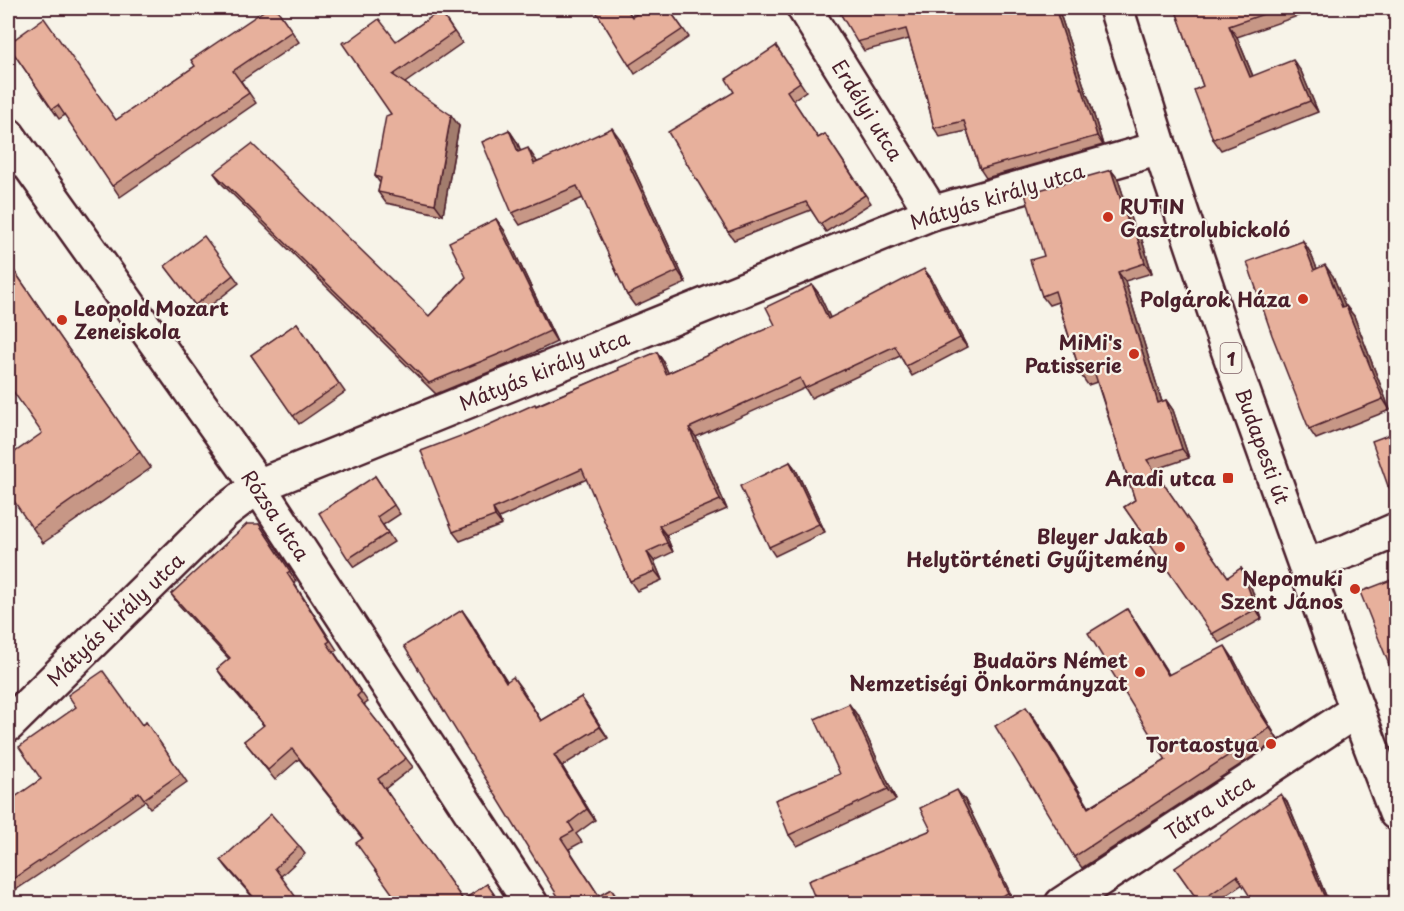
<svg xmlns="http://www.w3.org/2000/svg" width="1404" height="911" viewBox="0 0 1404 911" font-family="'Playpen Sans',sans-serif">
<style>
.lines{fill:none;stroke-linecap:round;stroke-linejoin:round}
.street-casing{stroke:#4a1f2b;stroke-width:38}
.primary-casing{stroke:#4a1f2b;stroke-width:38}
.street{stroke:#f7f3e8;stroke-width:33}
.primary{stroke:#f7f3e8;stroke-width:33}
.wall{fill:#c79786;stroke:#4a1f2b;stroke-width:1.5}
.shaded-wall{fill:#a27b6d;stroke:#4a1f2b;stroke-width:1.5}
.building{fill:#e7b09c;stroke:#4a1f2b;stroke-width:1.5}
.poi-dot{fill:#c8321e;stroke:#f7f3e8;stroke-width:2}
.labels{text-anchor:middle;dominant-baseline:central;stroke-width:4.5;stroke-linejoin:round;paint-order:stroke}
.shield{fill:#f7f3e8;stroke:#7e5f64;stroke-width:1.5}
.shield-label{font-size:18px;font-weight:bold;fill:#4a1f2b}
.street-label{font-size:20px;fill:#4a1f2b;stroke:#f7f3e8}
.poi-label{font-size:20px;font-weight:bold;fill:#4a1f2b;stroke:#f7f3e8;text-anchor:end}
</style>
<rect width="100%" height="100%" fill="#f7f3e8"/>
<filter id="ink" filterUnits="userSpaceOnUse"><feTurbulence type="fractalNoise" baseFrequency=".0167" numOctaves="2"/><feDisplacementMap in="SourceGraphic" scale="12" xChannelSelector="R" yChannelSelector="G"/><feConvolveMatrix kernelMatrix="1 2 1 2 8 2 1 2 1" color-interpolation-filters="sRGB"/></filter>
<g filter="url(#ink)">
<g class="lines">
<defs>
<g id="street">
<path d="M804 8 932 213"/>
<path d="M8 135 258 486 531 904"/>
<path d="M1306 566 1350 550 1396 530"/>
<path d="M8 725 224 512 258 486 932 213 1160 148"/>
<path d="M1062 904 1357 710"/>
</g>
<path id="primary" d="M1116 8 1160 148 1221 330 1357 710 1396 813"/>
</defs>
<use href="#street" class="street-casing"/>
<use href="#primary" class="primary-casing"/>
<use href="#street" class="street"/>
<use href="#primary" class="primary"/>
</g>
<g class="wall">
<path d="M276 8 299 42 241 81 256 103 120 197 65 115 59 119 8 45 116 120 195 66Z"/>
<path d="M590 8H626L632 17 668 8 689 37 635 74 597 12 594 13Z"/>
<path d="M837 8H1058L1087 95 1089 99 1103 145 986 178 980 169 967 131 940 137 934 128 926 95 909 39 864 51Z"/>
<path d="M1175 8H1321L1237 37 1253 76 1301 71 1318 112 1221 150 1213 139 1203 86Z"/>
<path d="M440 11 462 43 405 83 459 126 443 215 386 203 378 192 380 183 375 176 391 114 396 41Z"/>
<path d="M776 46 806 91 793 100 818 138 825 134 871 203 826 232 811 210 734 240 728 232 734 92Z"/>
<path d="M509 130 517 142 521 151 536 160 537 162 620 139 686 283 635 306 627 295 583 198 520 225 512 213Z"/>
<path d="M1111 170 1118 179 1133 227 1141 237 1152 273 1125 281 1162 402 1166 400 1173 410 1189 458 1154 470 1228 577 1241 568 1248 578 1262 619 1219 643 1124 507 1135 500 1097 382 1088 385 1081 375 1058 302 1049 305 1042 296 1044 256Z"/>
<path d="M214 173 429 316 466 277 496 219 504 230 557 342 516 361 436 394 222 184Z"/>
<path d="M1303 241 1310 252 1317 269 1333 276 1345 306H1346L1354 316 1390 410 1316 439 1309 429Z"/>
<path d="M8 262 151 468 43 543 8 492 42 433Z"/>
<path d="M165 266 233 275 239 283 201 313Z"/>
<path d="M931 278 967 347 912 376 900 356 811 398 805 388 696 437 727 509 666 535 673 552 654 561 662 580 637 591 630 581 587 479 499 518 502 525 460 541 453 532 464 436 619 370 657 352 663 361 668 373 775 325 812 285 819 294 830 318Z"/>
<path d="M297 323 345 392 299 424 251 355Z"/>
<path d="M1396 432V494H1394L1388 486Z"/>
<path d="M790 462 796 470 825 532 775 556 769 547Z"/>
<path d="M375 476 400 514 383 525 394 542 354 567 348 559Z"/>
<path d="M259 524 296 581 294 583 337 650 334 652 368 702 364 705 413 767 385 789 463 900 487 884 500 903H399L362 838 299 759 275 780 244 741 264 726 224 679 217 669 229 659 178 604 171 594Z"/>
<path d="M462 610 507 681 521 688 541 721 581 697 608 738 562 766 595 820 576 834 582 842 569 849 599 896 611 889 621 903H562Z"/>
<path d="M1135 621 1169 675 1233 658 1264 716 1278 740 1082 868 1074 857 1035 719 1089 807 1166 760Z"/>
<path d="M849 704 857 715 896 800 797 846 789 835 840 774Z"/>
<path d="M146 722 187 782 150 808 145 801 65 857 8 895V802Z"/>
<path d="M965 800 1015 903H817L931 830Z"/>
<path d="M1287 802 1329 903H1254L1243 884 1215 903H1200L1175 868Z"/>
<path d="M299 846 305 854 255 900 227 868 221 860Z"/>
</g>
<g class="shaded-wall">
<path d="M1055 8H1058L1087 95 1089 99 1103 145 1097 136Z"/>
<path d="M1229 26 1237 37 1258 89 1250 77Z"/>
<path d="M1293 60 1301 71 1318 112 1310 101Z"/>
<path d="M451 115 459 126 443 215 435 204Z"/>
<path d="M612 128 620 139 686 283 678 271Z"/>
<path d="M509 130 517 142 526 164 518 152Z"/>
<path d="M528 148 536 160 542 175 534 164Z"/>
<path d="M1111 170 1118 179 1137 238 1130 228Z"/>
<path d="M496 219 504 230 557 342 550 331Z"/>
<path d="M1134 227 1141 237 1152 273 1145 263Z"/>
<path d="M1303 241 1310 252 1322 280 1314 270Z"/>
<path d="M1325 265 1333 276 1350 318 1342 307Z"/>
<path d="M924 269 931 278 967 347 960 338Z"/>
<path d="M1118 272 1125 281 1165 412 1158 403Z"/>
<path d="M812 285 819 294 835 328 828 319Z"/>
<path d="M1346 306 1354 316 1390 410 1383 399Z"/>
<path d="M657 352 663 361 673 383 666 374Z"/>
<path d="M1166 400 1173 410 1189 458 1182 449Z"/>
<path d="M689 428 696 437 727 509 720 500Z"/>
<path d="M790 462 796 470 825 532 819 524Z"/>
<path d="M493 509 499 518 502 525 495 516Z"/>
<path d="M659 526 666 535 673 552 667 543Z"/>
<path d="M647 552 654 561 662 580 655 571Z"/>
<path d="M1241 568 1248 578 1262 619 1256 609Z"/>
<path d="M1127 609 1135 621 1177 687 1168 675Z"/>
<path d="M462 610 470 621 514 693 506 682Z"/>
<path d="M1225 646 1233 658 1264 716 1278 740 1255 705Z"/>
<path d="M513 677 521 688 548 732Z"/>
<path d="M581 697 589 708 608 738 600 727Z"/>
<path d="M849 704 857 715 896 800 888 789Z"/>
<path d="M1026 707 1035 719 1096 819 1088 808Z"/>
<path d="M554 755 562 766 595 820 587 809Z"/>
<path d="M957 790 965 800 1015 903 1008 893Z"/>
<path d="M1281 794 1287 802 1329 903H1327Z"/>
</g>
<g class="building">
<path d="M268 8H276L292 31 233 71 249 93 112 186 58 105 52 109 8 45V44L44 18 116 120 195 66 191 60Z"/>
<path d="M594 8H626L632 17 646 8H668L683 29 629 65Z"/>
<path d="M837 8H1055L1082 90H1083L1097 136 980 169 964 121 934 128 926 95 906 29 857 42Z"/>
<path d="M1175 8H1281L1229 26 1250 77 1293 60 1310 101 1213 139 1194 90 1203 86Z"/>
<path d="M440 11 454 32 393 75 451 115 435 204 378 192 381 178 375 176 386 116 391 114 342 43 344 41 346 43 379 19 396 41Z"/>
<path d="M776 46 800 82 787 91 818 138 825 134 865 195 820 224 806 202 728 232 668 132 734 92 726 79Z"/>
<path d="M612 128 678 271 627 295 577 186 512 213 482 142 509 130 518 152 528 148 534 164Z"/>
<path d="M252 144 429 316 466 277 449 242 496 219 550 331 509 350 429 383 214 173Z"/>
<path d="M1111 170 1130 228 1134 227 1145 263 1118 272 1158 403 1166 400 1182 449 1147 460 1228 577 1241 568 1256 609 1212 634 1124 507 1135 500 1094 371 1081 375 1055 291 1042 296 1030 260 1044 256 1025 194Z"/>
<path d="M204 236 233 275 195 305 165 266Z"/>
<path d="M1303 241 1314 270 1325 265 1342 307 1346 306 1383 399 1309 429 1272 335 1247 262Z"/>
<path d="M8 262 140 452 32 528 8 492V457L42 433 8 384Z"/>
<path d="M924 269 960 338 906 366 895 346 805 388 800 378 689 428 720 500 659 526 667 543 647 552 655 571 630 581 582 469 493 509 495 516 453 532 421 451 463 435 464 436 535 404 536 406 619 370 618 368 657 352 666 374 775 325 766 307 812 285 828 319Z"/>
<path d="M297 323 339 384 293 416 251 355Z"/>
<path d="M1396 432V483L1388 486 1372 441Z"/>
<path d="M790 462 819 524 769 547 740 486Z"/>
<path d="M375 476 394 505 377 517 388 533 348 559 319 513Z"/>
<path d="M247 524H259L290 571 287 573 330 641 327 643 361 692 357 696 406 758 378 779 463 900 487 884 500 903H399L356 843 363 838 292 749 268 770 244 741 264 725 217 669 230 658 171 594Z"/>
<path d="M1396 578V682L1360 592Z"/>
<path d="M1127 609 1168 675 1225 646 1255 705 1270 728 1074 857 995 726 1026 707 1088 808 1166 760 1088 633Z"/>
<path d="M462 610 506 682 513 677 541 721 581 697 600 727 554 755 587 809 569 823 574 831 561 838 599 896 611 889 620 903H562L404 646Z"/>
<path d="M103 671 142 725 146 722 181 773 144 799 139 792 59 848 8 882V802L41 779 19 747 76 707 68 695Z"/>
<path d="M849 704 888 789 789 835 775 800 840 774 815 719Z"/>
<path d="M957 790 1008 893 987 903H817L808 881 931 830 920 808Z"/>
<path d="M1281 794 1327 903H1254L1237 876 1199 902 1175 868Z"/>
<path d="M271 814 299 846 275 868 300 903H252L256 900 221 860Z"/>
<path d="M756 900 759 903H749Z"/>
</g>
</g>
<g class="poi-dot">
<circle cx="1108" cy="217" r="6"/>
<circle cx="1303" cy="299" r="6"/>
<circle cx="62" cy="320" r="6"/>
<circle cx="1134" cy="354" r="6"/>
<rect x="1222" y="472" width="12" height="12" rx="3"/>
<circle cx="1180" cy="547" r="6"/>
<circle cx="1355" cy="589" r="6"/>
<circle cx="1140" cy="672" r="6"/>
<circle cx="1271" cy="744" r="6"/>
</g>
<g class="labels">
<rect class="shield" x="1220.5" y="343" width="21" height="30" rx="4.5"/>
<g class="shield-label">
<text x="1231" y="358">1</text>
</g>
<g class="street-label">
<text transform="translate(868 110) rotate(58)">Erdélyi utca</text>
<text transform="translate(997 196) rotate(-17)">Mátyás király utca</text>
<text transform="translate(544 370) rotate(-22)">Mátyás király utca</text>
<text transform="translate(1263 446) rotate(70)">Budapesti út</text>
<text transform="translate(276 515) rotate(56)">Rózsa utca</text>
<text transform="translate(115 619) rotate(-44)">Mátyás király utca</text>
<text transform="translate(1209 807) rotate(-33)">Tátra utca</text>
</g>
<g class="poi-label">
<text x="1120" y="206" text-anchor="start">RUTIN<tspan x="1120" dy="23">Gasztrolubickoló</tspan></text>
<text x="1291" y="299">Polgárok Háza</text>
<text x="74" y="308" text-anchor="start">Leopold Mozart<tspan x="74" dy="23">Zeneiskola</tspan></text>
<text x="1122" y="342">MiMi's<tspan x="1122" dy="23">Patisserie</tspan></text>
<text x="1216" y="478">Aradi utca</text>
<text x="1168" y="536">Bleyer Jakab<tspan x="1168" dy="23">Helytörténeti Gyűjtemény</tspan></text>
<text x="1343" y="578">Nepomuki<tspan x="1343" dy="23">Szent János</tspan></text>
<text x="1128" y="660">Budaörs Német<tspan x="1128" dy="23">Nemzetiségi Önkormányzat</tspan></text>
<text x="1259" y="744">Tortaostya</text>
</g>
</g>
<rect width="1404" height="911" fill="none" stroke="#f7f3e8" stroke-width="30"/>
<rect x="15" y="15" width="1374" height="881" fill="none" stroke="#4a1f2b" stroke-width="2" filter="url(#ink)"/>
</svg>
